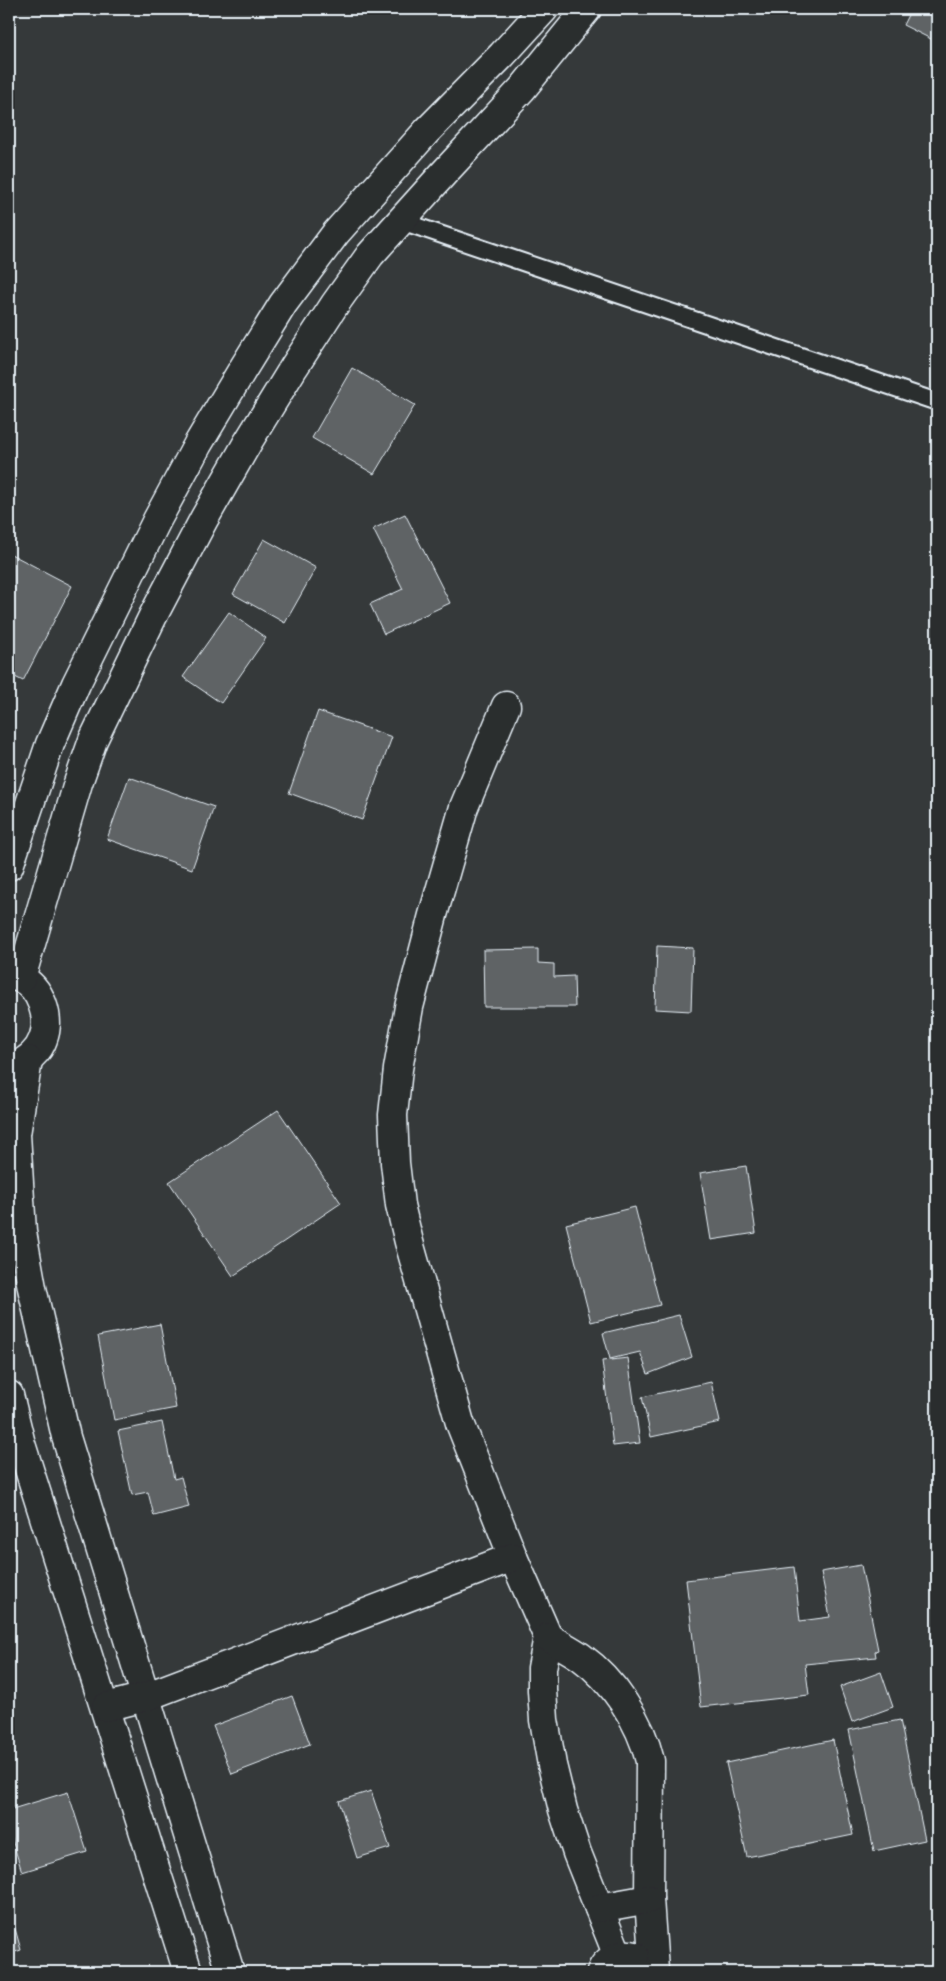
<svg xmlns="http://www.w3.org/2000/svg" width="946" height="1981" viewBox="0 0 946 1981" font-family="'Patrick Hand',sans-serif">
<style>
.building{fill:#5f6365;stroke:#e8f1f8}
.lines{fill:none;stroke-linecap:round;stroke-linejoin:round}
.lane-casing{stroke:#e8f1f8;stroke-width:20}
.street-casing{stroke:#e8f1f8;stroke-width:31}
.lane{stroke:#2a2d2e;stroke-width:16}
.street{stroke:#2a2d2e;stroke-width:28}
</style>
<rect width="100%" height="100%" fill="#35393a"/>
<filter id="ink" filterUnits="userSpaceOnUse"><feTurbulence type="fractalNoise" baseFrequency=".02" numOctaves="2"/><feDisplacementMap in="SourceGraphic" scale="10" xChannelSelector="R" yChannelSelector="G"/><feConvolveMatrix kernelMatrix="1 2 1 2 8 2 1 2 1" color-interpolation-filters="sRGB"/></filter>
<g filter="url(#ink)">
<g class="building">
<path d="M911 9H937V42L903 25Z"/>
<path d="M352 368 415 405 374 474 312 438Z"/>
<path d="M405 514 450 603 384 634 370 604 403 589 373 529Z"/>
<path d="M264 539 316 568 285 623 233 594Z"/>
<path d="M9 553 72 586 23 681 9 674Z"/>
<path d="M229 612 266 638 221 703 183 677Z"/>
<path d="M318 711 392 737 362 820 289 793Z"/>
<path d="M129 777 214 807 192 869 107 839Z"/>
<path d="M657 946 693 948 691 1011 655 1009Z"/>
<path d="M538 949V963L554 964V977L574 976 575 1007H484L483 950Z"/>
<path d="M278 1110 341 1203 233 1276 169 1182Z"/>
<path d="M746 1166 756 1233 711 1240 700 1173Z"/>
<path d="M635 1207 660 1305 591 1322 566 1224Z"/>
<path d="M679 1315 692 1357 648 1374 640 1352 610 1359 603 1333Z"/>
<path d="M160 1324 176 1408 114 1420 98 1336Z"/>
<path d="M628 1358 640 1443 613 1446 602 1361Z"/>
<path d="M711 1382 720 1422 651 1437 642 1397Z"/>
<path d="M162 1422 174 1479 181 1477 189 1507 154 1516 148 1492 132 1495 118 1431Z"/>
<path d="M861 1565 878 1650 875 1651 876 1657 805 1664 809 1695 701 1707 686 1580 794 1567 800 1621 830 1617 821 1572Z"/>
<path d="M881 1672 893 1707 852 1722 840 1687Z"/>
<path d="M292 1696 310 1744 232 1774 213 1726Z"/>
<path d="M900 1720 925 1840 874 1851 849 1730Z"/>
<path d="M833 1740 853 1835 747 1857 726 1763Z"/>
<path d="M371 1791 390 1848 357 1858 339 1801Z"/>
<path d="M68 1792 87 1852 22 1872 9 1830V1810Z"/>
<path d="M14 1925 21 1950 9 1954V1926Z"/>
</g>
<g class="lines">
<defs>
<path id="lane" d="M401 221 937 402"/>
<g id="street">
<path d="M506 706 464 807 433 915 409 1007 398 1069 393 1115 395 1163 400 1205 409 1242 460 1423 513 1557 548 1637 542 1668V1690L544 1720 552 1765 563 1810 577 1853 618 1956"/>
<path d="M9 866 50 744 76 684 157 520 198 444 244 367 283 304 336 233 427 131 502 55 544 9"/>
<path d="M9 976C12 976 17 977 20 978 41 987 51 1018 43 1039 38 1054 25 1061 13 1069"/>
<path d="M21 978 78 783 93 740 153 616 204 519 248 442 294 367 335 304 370 255 443 174 522 89 587 9"/>
<path d="M28 1060 16 1134 22 1232 32 1288 66 1437 230 1972"/>
<path d="M9 1395 21 1444 188 1972"/>
<path d="M548 1637C559 1644 571 1650 581 1657 613 1680 641 1722 650 1761L649 1899 654 1970"/>
<path d="M106 1707 145 1697 513 1557"/>
<path d="M599 1908 649 1899"/>
<path d="M601 1972C605 1959 622 1952 635 1956"/>
</g>
</defs>
<use href="#lane" class="lane-casing"/>
<use href="#street" class="street-casing"/>
<use href="#lane" class="lane"/>
<use href="#street" class="street"/>
</g>
</g>
<rect width="946" height="1981" fill="none" stroke="#2a2d2e" stroke-width="30"/>
<rect x="15" y="15" width="916" height="1951" fill="none" stroke="#e8f1f8" stroke-width="2" filter="url(#ink)"/>
</svg>
